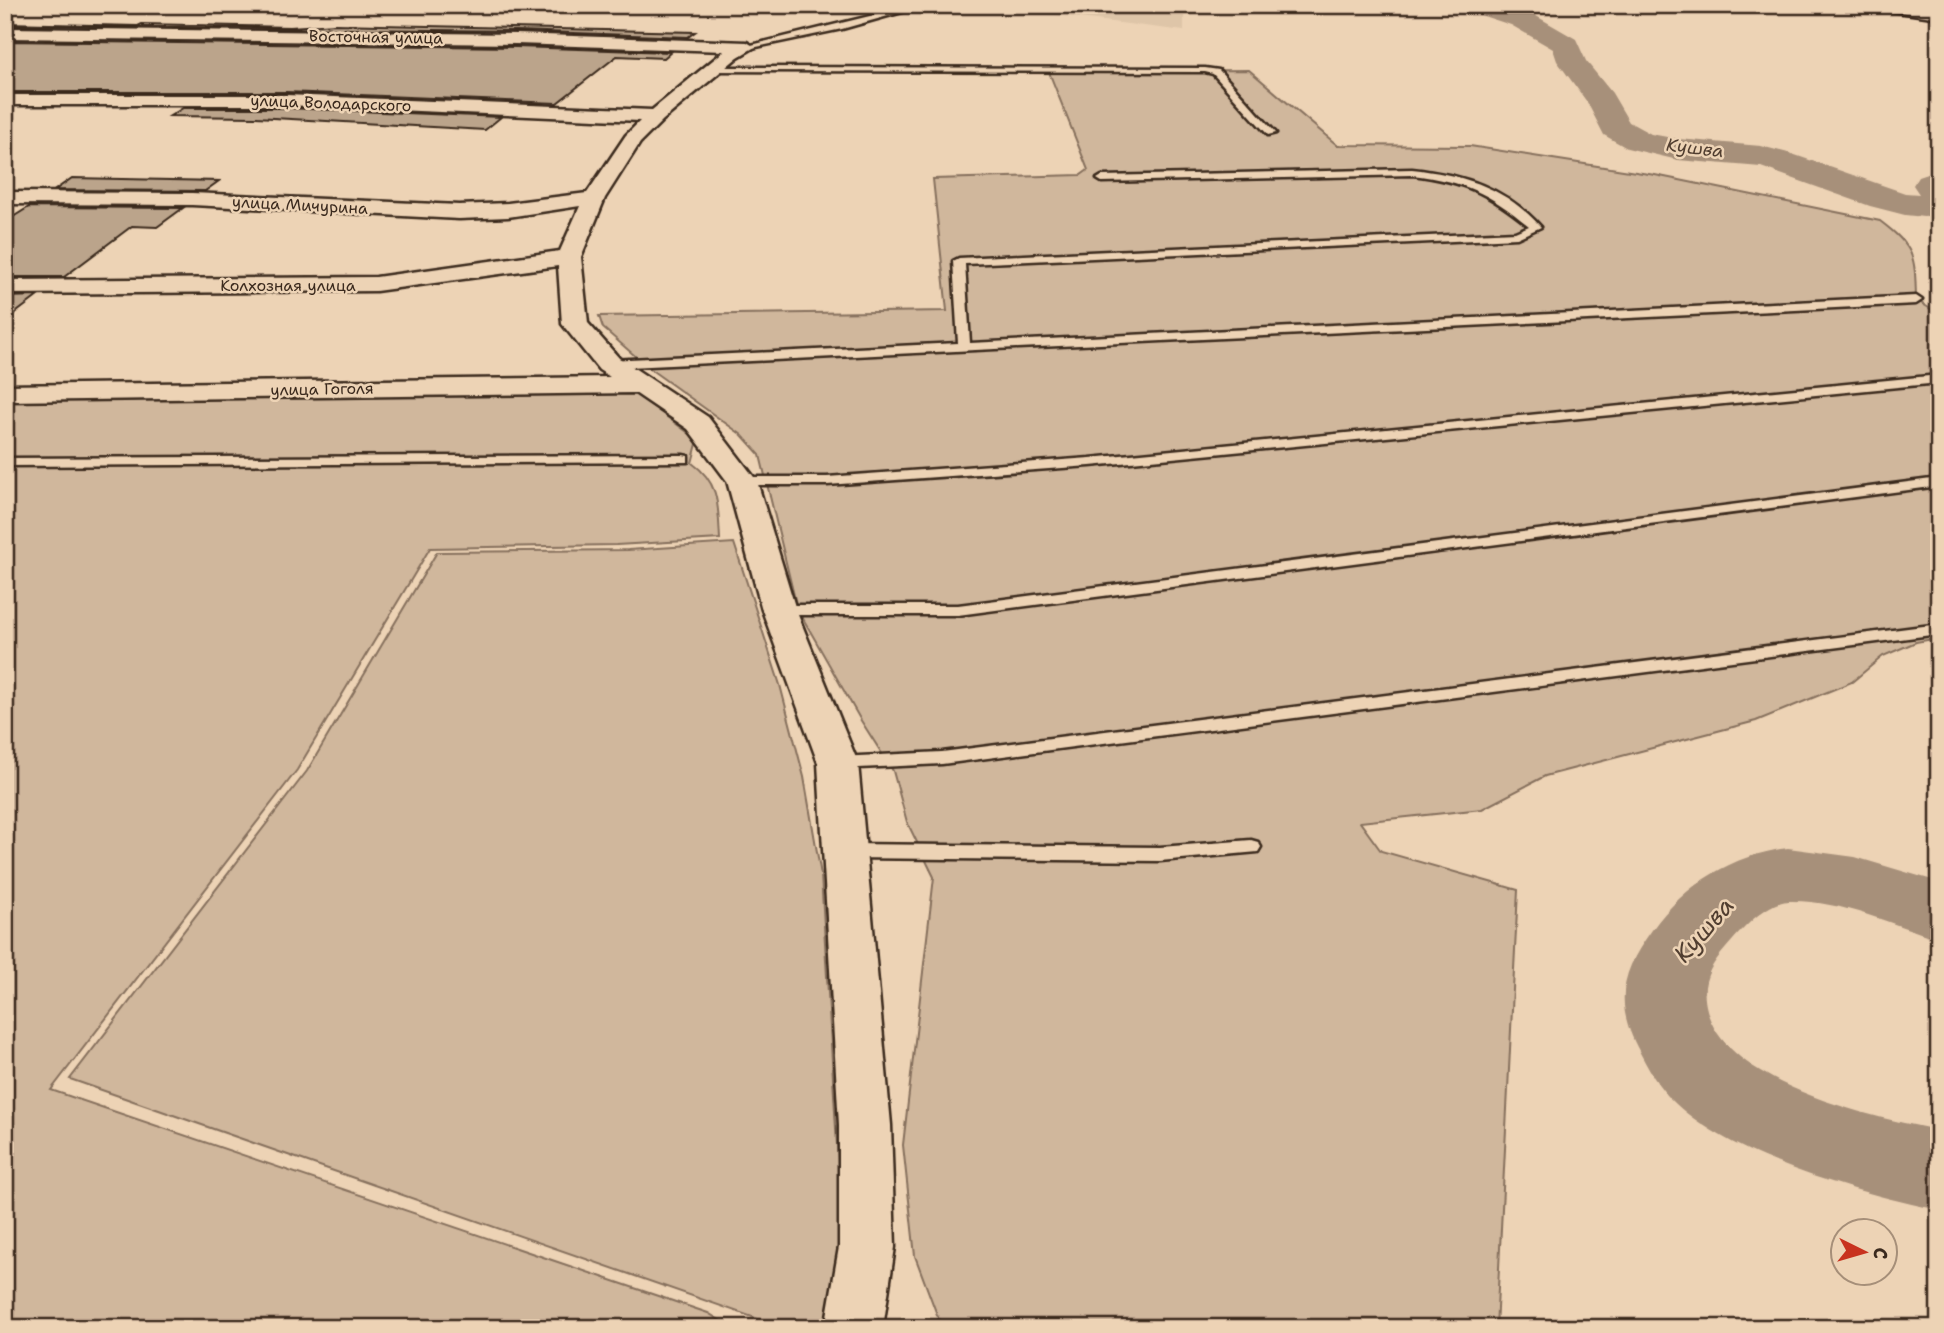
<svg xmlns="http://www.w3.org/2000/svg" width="1944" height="1333" viewBox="0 0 1944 1333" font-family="'Shantell Sans',sans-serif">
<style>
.built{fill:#dec5a8}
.green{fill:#d0b79c;stroke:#86705d;stroke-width:2}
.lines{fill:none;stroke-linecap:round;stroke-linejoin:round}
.river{fill:#a7907a;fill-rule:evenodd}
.building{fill:#bba48b;stroke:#3b2a1e;stroke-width:2}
.lane-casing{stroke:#3b2a1e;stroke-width:5}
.street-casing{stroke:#3b2a1e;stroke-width:5}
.lane{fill:#edd3b5;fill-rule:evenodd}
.street{fill:#edd3b5;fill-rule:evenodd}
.labels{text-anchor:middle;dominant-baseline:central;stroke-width:5;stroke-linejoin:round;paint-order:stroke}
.far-street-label{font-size:16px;fill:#3b2a1e;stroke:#edd3b5}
.far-water-label{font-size:18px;font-style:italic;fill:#513e30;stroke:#edd3b5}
.near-water-label{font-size:24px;font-style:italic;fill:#513e30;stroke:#edd3b5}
</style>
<rect width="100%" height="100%" fill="#edd3b5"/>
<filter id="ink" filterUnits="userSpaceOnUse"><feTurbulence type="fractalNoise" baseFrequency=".0143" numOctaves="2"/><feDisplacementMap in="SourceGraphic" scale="14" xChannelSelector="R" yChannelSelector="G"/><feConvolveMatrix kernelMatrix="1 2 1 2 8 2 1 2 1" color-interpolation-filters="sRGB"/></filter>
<g filter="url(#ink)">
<path class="built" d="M1017 5H1184V31L1024 11Z"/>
<g class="green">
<path d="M1249 70 1337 145 1470 146 1655 175 1880 221C1916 248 1915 257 1916 300L1939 314V638L1916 642 1883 656 1852 682 1756 721 1545 776 1482 809 1360 822 1381 851 1518 890 1496 1328H942L915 1256 903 1145 934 877 907 822 893 771 860 719 797 608 760 455 742 435 650 369 603 328 599 316 947 311 933 179 1081 175 1088 170 1049 72Z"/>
<path d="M636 394 698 440 692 463C720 483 718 506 720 539L616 545 430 548 297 770 51 1090 708 1313 732 1328H5V399Z"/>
<path d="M734 543 780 685 804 777 821 875 844 1264 832 1328H784L70 1079 307 771 437 552 628 550Z"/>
</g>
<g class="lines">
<g class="river">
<path d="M1464 5H1505L1531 13 1576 39 1586 61 1612 93 1629 122 1651 134 1678 139 1761 146 1792 154 1905 193 1919 194 1913 185 1918 177 1939 170V215L1924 217 1905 215 1870 206 1761 167 1678 160 1627 148 1604 135 1587 102 1557 61 1553 49 1511 25 1468 11Z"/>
<path d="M1788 848 1855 857 1939 882V939C1890 924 1841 900 1789 901 1765 902 1741 931 1726 948 1709 967 1700 984 1707 1010 1725 1084 1874 1118 1939 1130V1210C1860 1193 1735 1159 1676 1104 1658 1088 1648 1068 1637 1047 1614 1001 1622 971 1652 930 1685 884 1732 855 1788 848Z"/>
</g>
</g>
<g class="building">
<path d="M5 23 138 26 142 24 290 27 335 24 695 32 688 37 516 31 5 25Z"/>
<path d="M5 41 516 47 671 52 664 58 617 56 557 103 286 92H5Z"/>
<path d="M183 108H286L501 117 485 130 256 117 170 116Z"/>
<path d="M72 178 219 181 205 191 55 190Z"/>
<path d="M29 207 183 208 157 227 132 226 64 277H5V222Z"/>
<path d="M38 296 5 321V297Z"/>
</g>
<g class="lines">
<defs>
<g id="lane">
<path d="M915 5H927L842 29 747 49 743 47Z"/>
<path d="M713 67 1205 68 1219 70 1276 133 1268 135 1213 74 1205 72 710 71Z"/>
<path d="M1412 169C1464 175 1505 187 1541 227L1517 238 965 264 970 343 1916 296 1922 300 1916 304 609 368 603 364 609 360 958 343 953 261 959 258 1515 232 1529 226C1487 192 1466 182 1412 175L1102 182 1097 179 1102 176Z"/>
<path d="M1939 375V383L1090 466 827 485H742L735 481 742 477H827L1090 458Z"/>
<path d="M683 455 688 456V462L5 466V458Z"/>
<path d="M1939 478V486L958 615H779L771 610 779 605H958Z"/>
<path d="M1939 624V634L942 764 838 769 831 767 829 763 831 759 838 757 942 752Z"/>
<path d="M1251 840 1258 842 1261 847 1258 852 1160 861 846 858 839 856 836 851 839 846 846 844 1160 847Z"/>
</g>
<g id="street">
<path d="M1878 5 1939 8V18L1885 10Z"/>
<path d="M5 28 516 34 747 42 755 47 738 57 663 120 640 143 605 198 581 257 588 323 619 358 708 417 757 481 796 610 858 763 891 1125 895 1247 883 1328H825L839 1247V1125L818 763 762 610 727 481 688 429 635 393 5 401V385L610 377 599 370 562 324 558 266 376 291 5 294V280L376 277 560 251 580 206 508 217 459 219 192 205 5 204V192L192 193 459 205 508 203 587 193 626 135 640 121 286 105H5V95H286L652 110 724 51 516 44 5 38Z"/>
</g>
</defs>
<use href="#lane" class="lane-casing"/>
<use href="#street" class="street-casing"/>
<use href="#lane" class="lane"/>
<use href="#street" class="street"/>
</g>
</g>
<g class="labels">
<g class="far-street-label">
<text transform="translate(376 37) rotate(1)">Восточная улица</text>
<text transform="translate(331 103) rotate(2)">улица Володарского</text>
<text transform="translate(300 205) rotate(3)">улица Мичурина</text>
<text x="288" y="285">Колхозная улица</text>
<text transform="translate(322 389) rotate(-1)">улица Гоголя</text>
</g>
<g class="far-water-label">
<text transform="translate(1695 148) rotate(7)">Кушва</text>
</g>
<g class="near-water-label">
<text transform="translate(1704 930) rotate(-49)">Кушва</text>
</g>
</g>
<rect width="1944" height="1333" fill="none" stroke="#edd3b5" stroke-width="28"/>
<rect x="14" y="14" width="1916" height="1305" fill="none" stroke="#3b2a1e" stroke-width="2.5" filter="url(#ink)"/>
<g transform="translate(1864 1252) rotate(95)"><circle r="33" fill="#edd3b5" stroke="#a68f79" stroke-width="2"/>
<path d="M0-5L12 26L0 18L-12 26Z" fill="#c8321e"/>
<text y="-10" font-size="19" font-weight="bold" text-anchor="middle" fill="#3b2a1e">С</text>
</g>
</svg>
